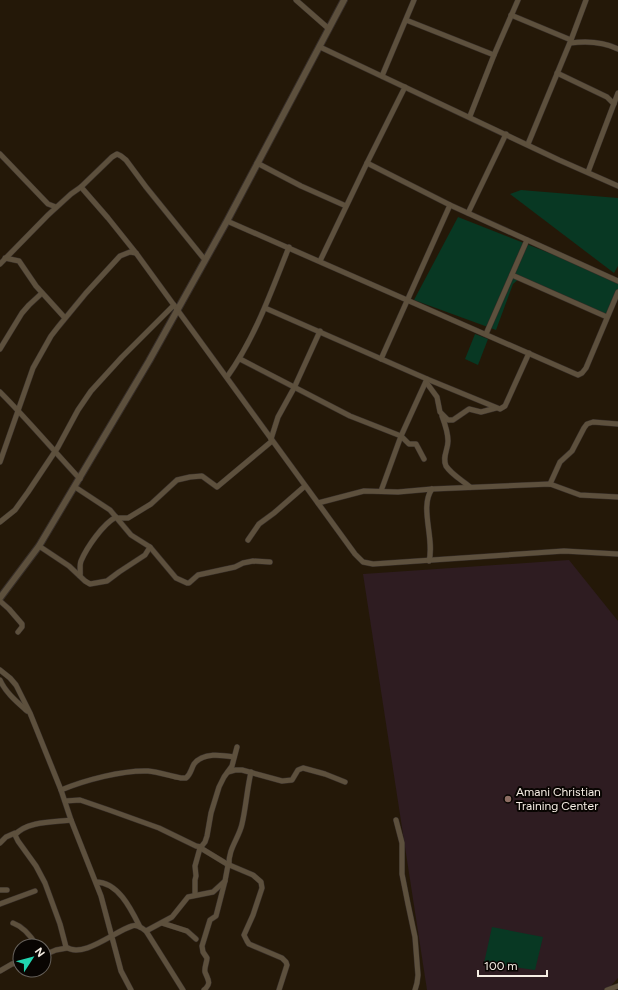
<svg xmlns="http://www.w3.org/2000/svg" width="618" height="990" viewBox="0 0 618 990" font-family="Figtree,sans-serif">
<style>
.education{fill:#2e1c21}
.green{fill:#083823}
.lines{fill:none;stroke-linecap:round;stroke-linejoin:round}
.minor-casing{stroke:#372e29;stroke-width:6}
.tertiary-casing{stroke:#372e29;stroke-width:8}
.minor{stroke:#5d503d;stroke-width:5}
.tertiary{stroke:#5d503d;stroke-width:6}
.education-dot{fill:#8d6e63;stroke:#090502;stroke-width:1.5}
.labels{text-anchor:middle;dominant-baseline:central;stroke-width:4;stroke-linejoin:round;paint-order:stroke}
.poi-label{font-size:12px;fill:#f5ede3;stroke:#090502;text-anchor:start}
</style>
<rect width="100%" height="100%" fill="#241808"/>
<path class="education" d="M569 560 618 621V978L607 990H427L363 574Z"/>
<g class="green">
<path d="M521 190 618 198V266L614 273 510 194Z"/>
<path d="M458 217 618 280V296L609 316 521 277 513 284 496 330 414 300Z"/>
<path d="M475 334 488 339 478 365 465 359Z"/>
<path d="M492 927 543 937 535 970 484 963Z"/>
</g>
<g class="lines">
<defs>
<g id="minor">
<path d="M296 0 329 29"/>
<path d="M511 15 571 40"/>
<path d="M406 20 494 55"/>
<path d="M570 43C585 41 604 42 618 49"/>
<path d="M320 47 559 160 618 186"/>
<path d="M557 73 607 97 614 104"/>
<path d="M382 76 414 0"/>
<path d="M470 116 494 55 518 0"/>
<path d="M528 144 571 40 586 0"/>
<path d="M0 154 48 204 56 207"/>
<path d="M257 163 301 186 346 206"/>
<path d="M367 163 450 205 618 281"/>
<path d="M588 172 618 93"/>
<path d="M81 187 108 218 136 253 355 554 363 562 373 564 564 551 618 554"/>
<path d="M468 213 506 134"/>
<path d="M227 221 578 375 582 373 586 368 618 292"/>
<path d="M5 258 19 261 36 286 65 318"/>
<path d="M320 261 367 163 405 87"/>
<path d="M0 264 48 215 71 194 81 187 112 157 117 154 121 156 126 160 146 187 205 260"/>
<path d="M512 275 607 317"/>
<path d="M265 308 427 379 500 409 505 406 529 353"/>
<path d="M486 334 527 240"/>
<path d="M0 349 22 313 29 305 42 293"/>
<path d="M240 359 350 416 401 436 409 444H416L424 459"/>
<path d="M381 359 450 205"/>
<path d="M227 377C255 338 271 292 289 247"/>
<path d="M426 382 437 397 440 412 448 420H453L469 409 481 412 496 408"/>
<path d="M0 392C28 420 53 450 80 479"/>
<path d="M442 416C445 424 448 433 448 441 448 450 442 457 446 466 452 475 462 480 470 487"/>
<path d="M271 439 278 417 294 388 320 331"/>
<path d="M0 462 33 368 51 336 58 327 86 293 120 256 130 252 136 253"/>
<path d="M550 484 560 462 572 451 584 428 587 424 593 422 618 424"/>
<path d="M75 487 110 510 131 535 150 547 176 578 187 583H189L198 575 235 567 243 563 253 561 270 562"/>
<path d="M381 491 401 436 427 379"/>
<path d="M318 503 364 491 398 492 432 489 550 484 580 495 618 497"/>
<path d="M117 518H128L151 504 177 480 190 477 202 476 217 487 272 441"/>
<path d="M0 522 15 510 28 492 58 447 78 410 91 391 122 357 174 305"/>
<path d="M248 540 259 524 274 513 305 486"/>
<path d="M39 546 69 566 85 581 90 584 107 581 119 572 145 555 150 547"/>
<path d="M429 561C435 539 419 507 432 489"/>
<path d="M80 576C81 571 79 566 81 561 87 547 103 524 116 517"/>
<path d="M0 601 9 609 22 624V627L18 632"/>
<path d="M0 670 10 678 16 685 30 713 61 790 71 820 101 896 121 971 131 990"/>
<path d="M0 680C5 692 17 702 27 711"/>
<path d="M228 772 235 770H242L282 781 292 780 298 770 303 768 325 774 345 782"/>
<path d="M61 790C85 780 123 770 148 771 159 772 170 776 181 778H186C191 774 191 769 194 764 203 752 222 755 234 757"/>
<path d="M65 801 80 800 109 810 159 828 196 846 201 847 205 842 207 836 211 813 219 787 224 777 232 766 237 747"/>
<path d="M71 820C55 822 26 821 15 835L18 841 36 866 45 883 60 924 66 947C83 959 115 931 132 926 137 924 142 928 146 931L183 990"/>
<path d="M396 820 402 843V874L408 904 415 937 418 975 417 983 415 990"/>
<path d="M0 843 6 837 15 833"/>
<path d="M199 847 227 864 253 875 261 882 262 888 253 915 244 935 247 941 249 944 282 958 286 962 287 965 279 990"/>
<path d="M229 865C228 849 239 838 242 824 246 807 247 789 251 772"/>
<path d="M96 882C118 882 131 909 140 927"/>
<path d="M0 890H7"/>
<path d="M195 895V880L196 876 195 866 200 848"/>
<path d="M0 904 35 891"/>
<path d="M13 923C24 927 31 936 37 946"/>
<path d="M162 923 187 931 196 939"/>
<path d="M146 931 172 917 188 897 213 892 225 881 228 865"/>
<path d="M44 955 56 950 67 948"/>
<path d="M0 971 12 964 20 962"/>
<path d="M204 990C212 983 208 980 205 972 204 968 207 962 207 958L203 952 202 946 210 920 216 916 225 881"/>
<path d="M607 990 618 986"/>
</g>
<path id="tertiary" d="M0 598 39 546 149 361 227 221 344 0"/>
</defs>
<use href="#minor" class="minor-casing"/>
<use href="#tertiary" class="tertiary-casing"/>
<use href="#minor" class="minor"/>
<use href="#tertiary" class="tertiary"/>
</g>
<circle class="education-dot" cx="508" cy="799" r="4"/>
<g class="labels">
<g class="poi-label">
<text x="516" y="792">Amani Christian<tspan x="516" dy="14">Training Center</tspan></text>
</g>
</g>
<g transform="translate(32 958) rotate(54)"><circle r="19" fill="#090502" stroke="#67625c"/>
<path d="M0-3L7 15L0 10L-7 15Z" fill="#21d5b0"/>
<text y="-6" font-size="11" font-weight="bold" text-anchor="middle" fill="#f5ede3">N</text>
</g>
<path d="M478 970v6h69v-6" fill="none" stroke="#f5ede3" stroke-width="2"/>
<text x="484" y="970" font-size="12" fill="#f5ede3" stroke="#090502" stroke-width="3" paint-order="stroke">100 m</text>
</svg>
